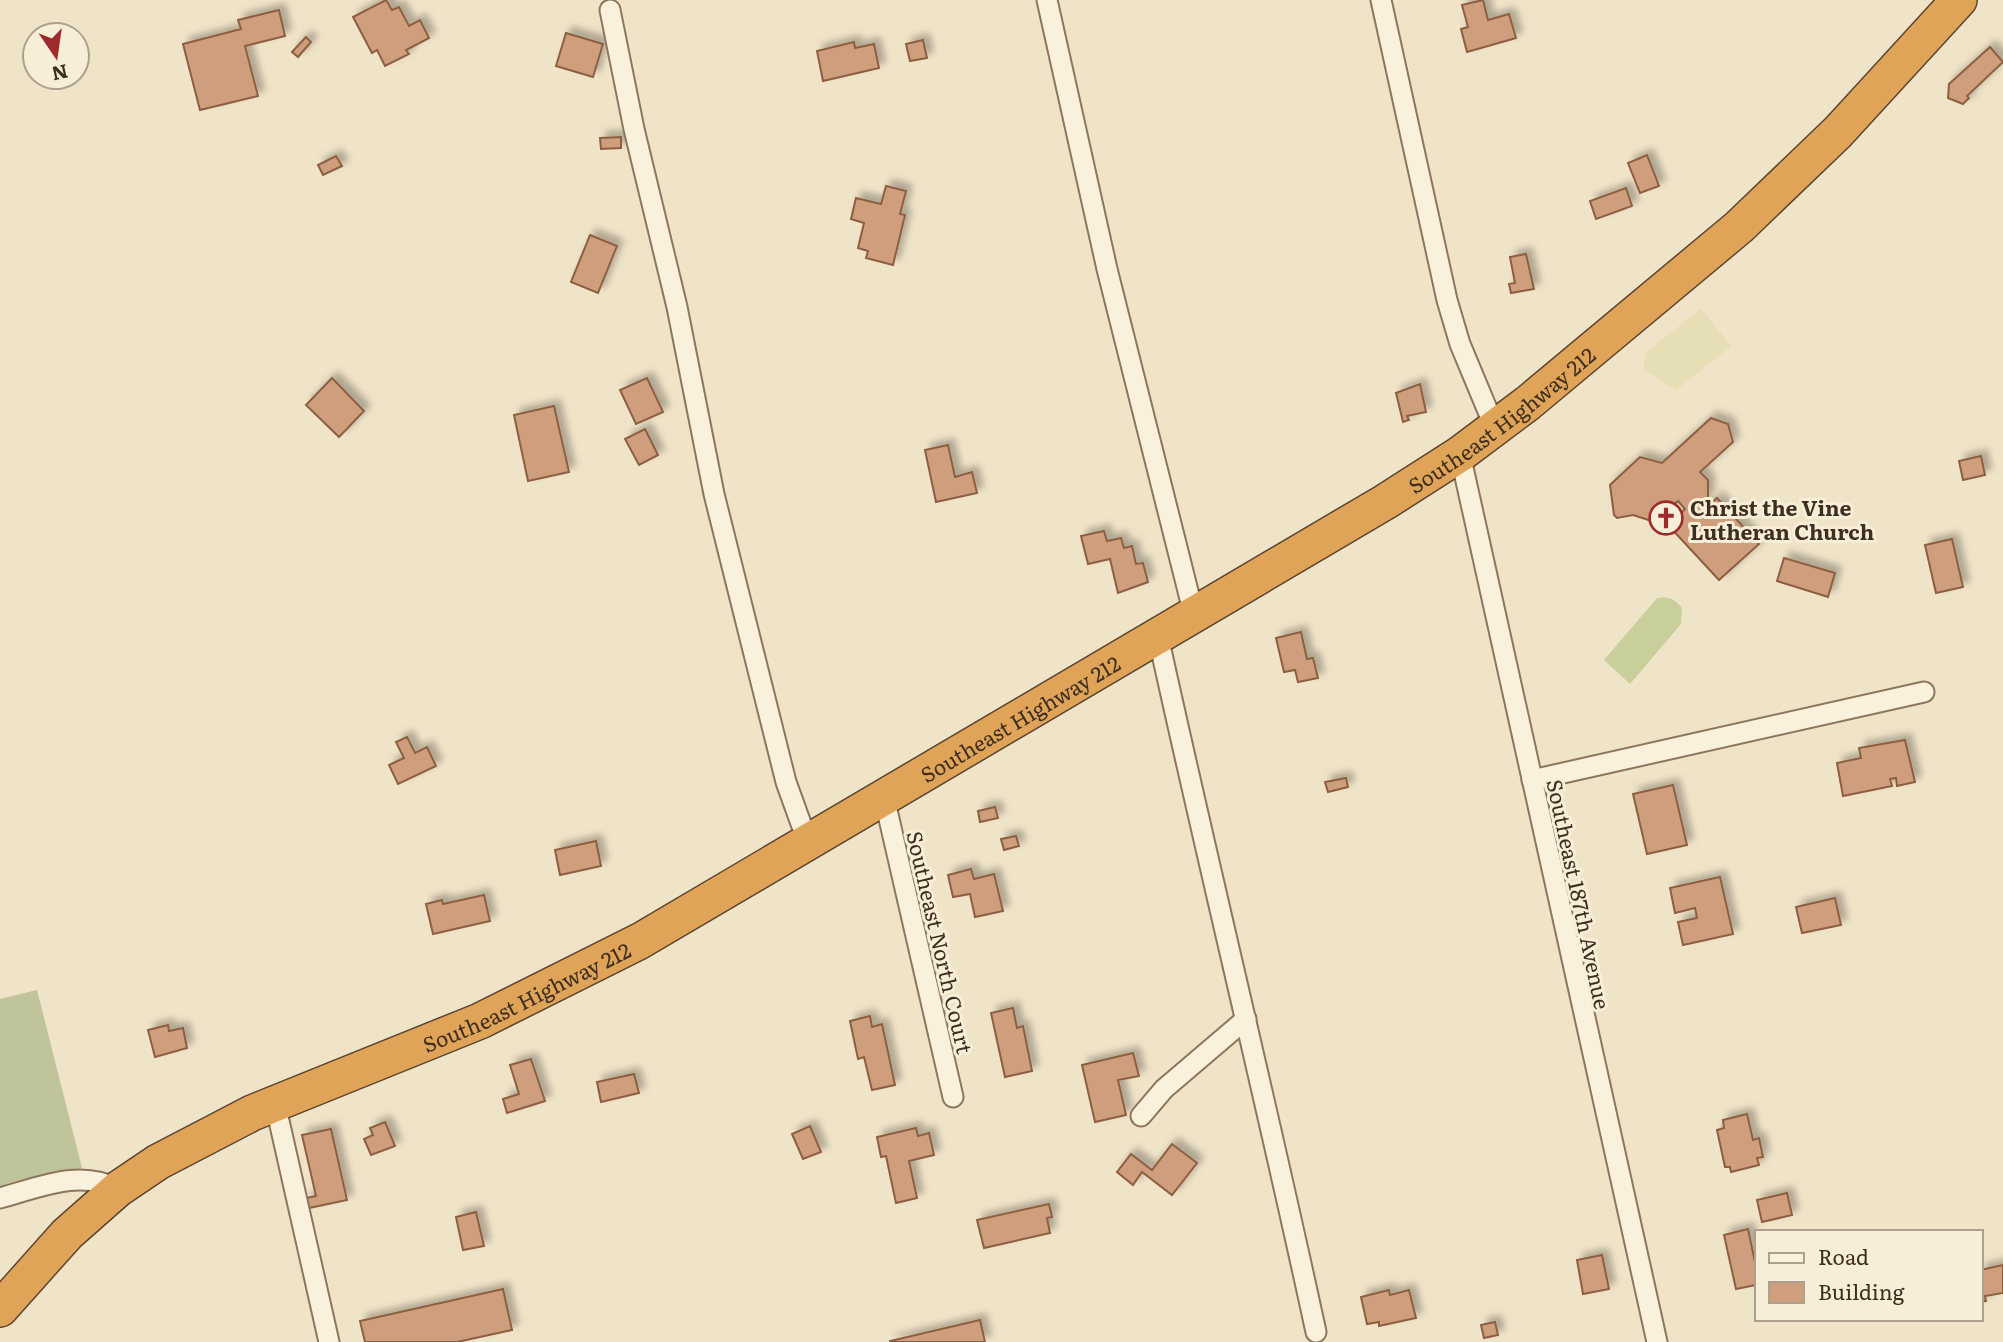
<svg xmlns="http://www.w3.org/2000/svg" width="2003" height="1342" viewBox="0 0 2003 1342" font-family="Literata,serif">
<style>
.farmland{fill:#e6deb5}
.green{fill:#c9cf9b}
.cemetery{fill:#bfc49a}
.building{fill:#cf9f7d;stroke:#8d5f41;stroke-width:2;filter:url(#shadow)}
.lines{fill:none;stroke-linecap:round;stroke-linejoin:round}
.street-casing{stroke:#8d765c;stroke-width:23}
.highway-casing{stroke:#5b4430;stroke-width:38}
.street{stroke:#faf1dc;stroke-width:19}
.highway{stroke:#e0a458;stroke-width:35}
.labels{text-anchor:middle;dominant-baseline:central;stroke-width:6;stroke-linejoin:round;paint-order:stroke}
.street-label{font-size:21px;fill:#3d2e20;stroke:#f7eed8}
.poi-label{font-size:21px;font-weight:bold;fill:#3d2e20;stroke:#f7eed8;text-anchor:start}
</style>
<defs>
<filter id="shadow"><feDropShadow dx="6" dy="-6" stdDeviation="3.5" flood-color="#0004"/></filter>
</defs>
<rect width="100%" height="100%" fill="#f0e4c8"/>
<path class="farmland" d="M1701 309 1731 346 1676 390 1643 370 1646 352Z"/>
<path class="green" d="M1657 598C1669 596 1675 599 1682 608L1681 624 1630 684 1604 660Z"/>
<path class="cemetery" d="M37 990 82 1168 0 1188V999Z"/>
<g class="building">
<path d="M386 0 392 10 399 7 409 26 420 20 429 38 406 50 409 54 385 66 377 50 372 53 353 17Z"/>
<path d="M1483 0 1488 20 1509 14 1516 38 1467 52 1461 29 1468 27 1462 5Z"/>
<path d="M279 10 285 36 245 46 258 96 200 110 183 44 241 29 238 20Z"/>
<path d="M566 33 603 44 593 77 556 66Z"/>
<path d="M306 37 311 42 298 57 292 52Z"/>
<path d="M923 40 927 58 910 61 906 44Z"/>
<path d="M854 42 855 48 874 44 879 68 823 81 817 51Z"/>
<path d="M1990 47 2003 62 1967 96 1969 98 1963 104 1948 98 1949 84Z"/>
<path d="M621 137V148L601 149 600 138Z"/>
<path d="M1647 155 1659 186 1640 193 1628 163Z"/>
<path d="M336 156 342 166 323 175 318 165Z"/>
<path d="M886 186 906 191 900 214 905 215 893 265 866 258 868 251 858 248 864 223 851 219 856 198 881 204Z"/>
<path d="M1626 188 1632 206 1596 219 1590 201Z"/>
<path d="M590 235 617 246 598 293 571 282Z"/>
<path d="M1526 254 1534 289 1511 293 1509 284 1515 283 1510 257Z"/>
<path d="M332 378 364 411 339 437 306 405Z"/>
<path d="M647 378 663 412 636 424 620 390Z"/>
<path d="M1420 384 1426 412 1407 416 1409 420 1403 422 1396 393Z"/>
<path d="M554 406 569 472 528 481 514 415Z"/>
<path d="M1711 418 1728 424 1733 442 1700 472 1708 480V497L1700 503 1705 509 1717 498 1759 544 1719 580 1668 525 1685 509 1678 501 1655 522 1633 515 1617 518 1614 515 1610 485 1640 457 1662 463Z"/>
<path d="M645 429 658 455 639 465 625 439Z"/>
<path d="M948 445 955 477 972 472 977 493 936 502 925 450Z"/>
<path d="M1981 456 1985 475 1963 480 1959 461Z"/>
<path d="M1104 531 1107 541 1121 538 1124 548 1132 546 1136 564 1143 563 1148 582 1118 593 1110 559 1088 564 1081 536Z"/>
<path d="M1952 539 1963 587 1936 593 1925 545Z"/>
<path d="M1784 558 1835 573 1828 597 1777 581Z"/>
<path d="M1301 632 1307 659 1313 658 1318 678 1298 682 1295 670 1284 672 1276 638Z"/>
<path d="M407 737 415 753 427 747 436 766 398 784 389 765 404 758 396 742Z"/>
<path d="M1905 740 1915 782 1897 786 1896 778 1890 779 1892 786 1843 796 1837 763 1861 758 1859 748Z"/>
<path d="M1346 778 1348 787 1328 792 1325 782Z"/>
<path d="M1673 785 1687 845 1647 854 1633 794Z"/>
<path d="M995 807 998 818 980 822 978 811Z"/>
<path d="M1016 836 1019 846 1004 850 1001 839Z"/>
<path d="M596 841 601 866 560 875 555 850Z"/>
<path d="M971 869 974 879 994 874 1003 911 975 917 970 894 953 897 948 875Z"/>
<path d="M1720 877 1733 934 1683 945 1678 922 1697 918 1695 908 1675 913 1670 888Z"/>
<path d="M484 895 490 921 433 934 426 904 442 900 443 904Z"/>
<path d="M1835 898 1841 925 1802 933 1796 907Z"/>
<path d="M1013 1008 1017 1028 1023 1026 1032 1071 1005 1077 991 1013Z"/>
<path d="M870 1016 872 1027 882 1024 895 1085 872 1090 864 1057 858 1059 850 1021Z"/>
<path d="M168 1025 169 1031 183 1028 187 1048 155 1057 148 1030Z"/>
<path d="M1133 1053 1139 1076 1118 1080 1126 1115 1095 1122 1082 1065Z"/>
<path d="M531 1059 545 1101 507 1113 503 1099 519 1094 510 1065Z"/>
<path d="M634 1074 639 1093 601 1102 597 1082Z"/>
<path d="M1747 1114 1753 1140 1759 1138 1763 1157 1757 1158 1759 1165 1731 1172 1730 1167H1725L1717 1130 1724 1128 1723 1120Z"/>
<path d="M385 1122 395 1146 371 1155 364 1139 373 1135 370 1128Z"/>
<path d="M810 1126 821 1152 803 1159 792 1134Z"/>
<path d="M916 1128 918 1136 929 1133 934 1155 909 1161 917 1198 896 1203 886 1156 881 1157 877 1137Z"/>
<path d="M331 1129 347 1200 309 1208 306 1198 316 1196 302 1135Z"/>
<path d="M1172 1144 1197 1163 1172 1195 1142 1172 1133 1185 1117 1172 1131 1154 1152 1170Z"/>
<path d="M1787 1193 1792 1215 1762 1222 1757 1200Z"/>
<path d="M1049 1204 1052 1217 1047 1218 1050 1233 984 1248 977 1220Z"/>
<path d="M476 1212 484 1246 463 1250 456 1217Z"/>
<path d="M1748 1229 1756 1267V1285L1736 1289 1724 1235Z"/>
<path d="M1602 1255 1609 1289 1583 1294 1577 1260Z"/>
<path d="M2003 1265V1293L1985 1296 1986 1301 1980 1302V1270Z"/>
<path d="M503 1289 512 1330 457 1342H365L360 1321Z"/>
<path d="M1389 1290 1390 1295 1409 1290 1416 1318 1379 1326V1322L1367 1324 1361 1297Z"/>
<path d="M980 1320 985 1342H890V1341Z"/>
<path d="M1495 1322 1498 1335 1484 1338 1481 1325Z"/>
</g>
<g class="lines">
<defs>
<g id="street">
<path d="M1047 0 1107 269 1194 615"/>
<path d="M1381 0 1447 300 1460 344 1495 428"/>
<path d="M610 10 634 129 677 307 714 494 786 782 808 843"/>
<path d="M1460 454 1657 1342"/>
<path d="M1158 636C1209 869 1266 1100 1316 1332"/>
<path d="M1532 780 1924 692"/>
<path d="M884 797 953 1097"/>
<path d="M275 1103 329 1342"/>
<path d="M1141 1116 1164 1089 1246 1019"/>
<path d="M0 1198C41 1187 79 1169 118 1189"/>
</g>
<g id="highway">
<path id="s1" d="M0 1309 67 1234 118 1189 158 1162 252 1113 480 1021 640 941 1385 502 1460 454 1528 403 1739 227 1838 132 1959 0"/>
</g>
</defs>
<use href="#street" class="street-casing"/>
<use href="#highway" class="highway-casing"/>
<use href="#street" class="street"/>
<use href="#highway" class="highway"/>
</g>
<defs>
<symbol id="church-ring" viewBox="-11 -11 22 22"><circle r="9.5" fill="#f7eed8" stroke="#9e2a2b" stroke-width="1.5"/><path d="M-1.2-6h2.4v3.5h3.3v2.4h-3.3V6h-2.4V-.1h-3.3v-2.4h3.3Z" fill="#9e2a2b"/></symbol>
</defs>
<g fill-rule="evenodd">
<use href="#church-ring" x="1647" y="499" width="38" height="38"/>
</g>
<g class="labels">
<g class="street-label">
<text stroke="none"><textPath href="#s1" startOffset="1755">Southeast Highway 212</textPath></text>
<text stroke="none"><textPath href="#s1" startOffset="1188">Southeast Highway 212</textPath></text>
<text transform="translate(1580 894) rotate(78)">Southeast 187th Avenue</text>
<text transform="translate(941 942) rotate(77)">Southeast North Court</text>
<text stroke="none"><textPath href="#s1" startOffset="621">Southeast Highway 212</textPath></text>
</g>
<g class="poi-label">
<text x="1690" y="506">Christ the Vine<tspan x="1690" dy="24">Lutheran Church</tspan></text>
</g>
</g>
<rect x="1755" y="1230" width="228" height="91" fill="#f7eed8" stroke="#ada18e" stroke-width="2"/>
<rect x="1769" y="1253" width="35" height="10" fill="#faf1dc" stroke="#ada18e" stroke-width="2"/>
<text x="1818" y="1265" font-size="21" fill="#3d2e20">Road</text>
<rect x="1769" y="1282" width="35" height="21" fill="#cf9f7d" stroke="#ada18e" stroke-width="2"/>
<text x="1818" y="1300" font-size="21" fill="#3d2e20">Building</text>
<g transform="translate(56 56) rotate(167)"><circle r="33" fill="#f7eed8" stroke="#ada18e" stroke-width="2"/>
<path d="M0-5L12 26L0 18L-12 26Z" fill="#9e2a2b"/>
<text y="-10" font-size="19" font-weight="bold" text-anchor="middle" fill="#3d2e20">N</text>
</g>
</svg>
